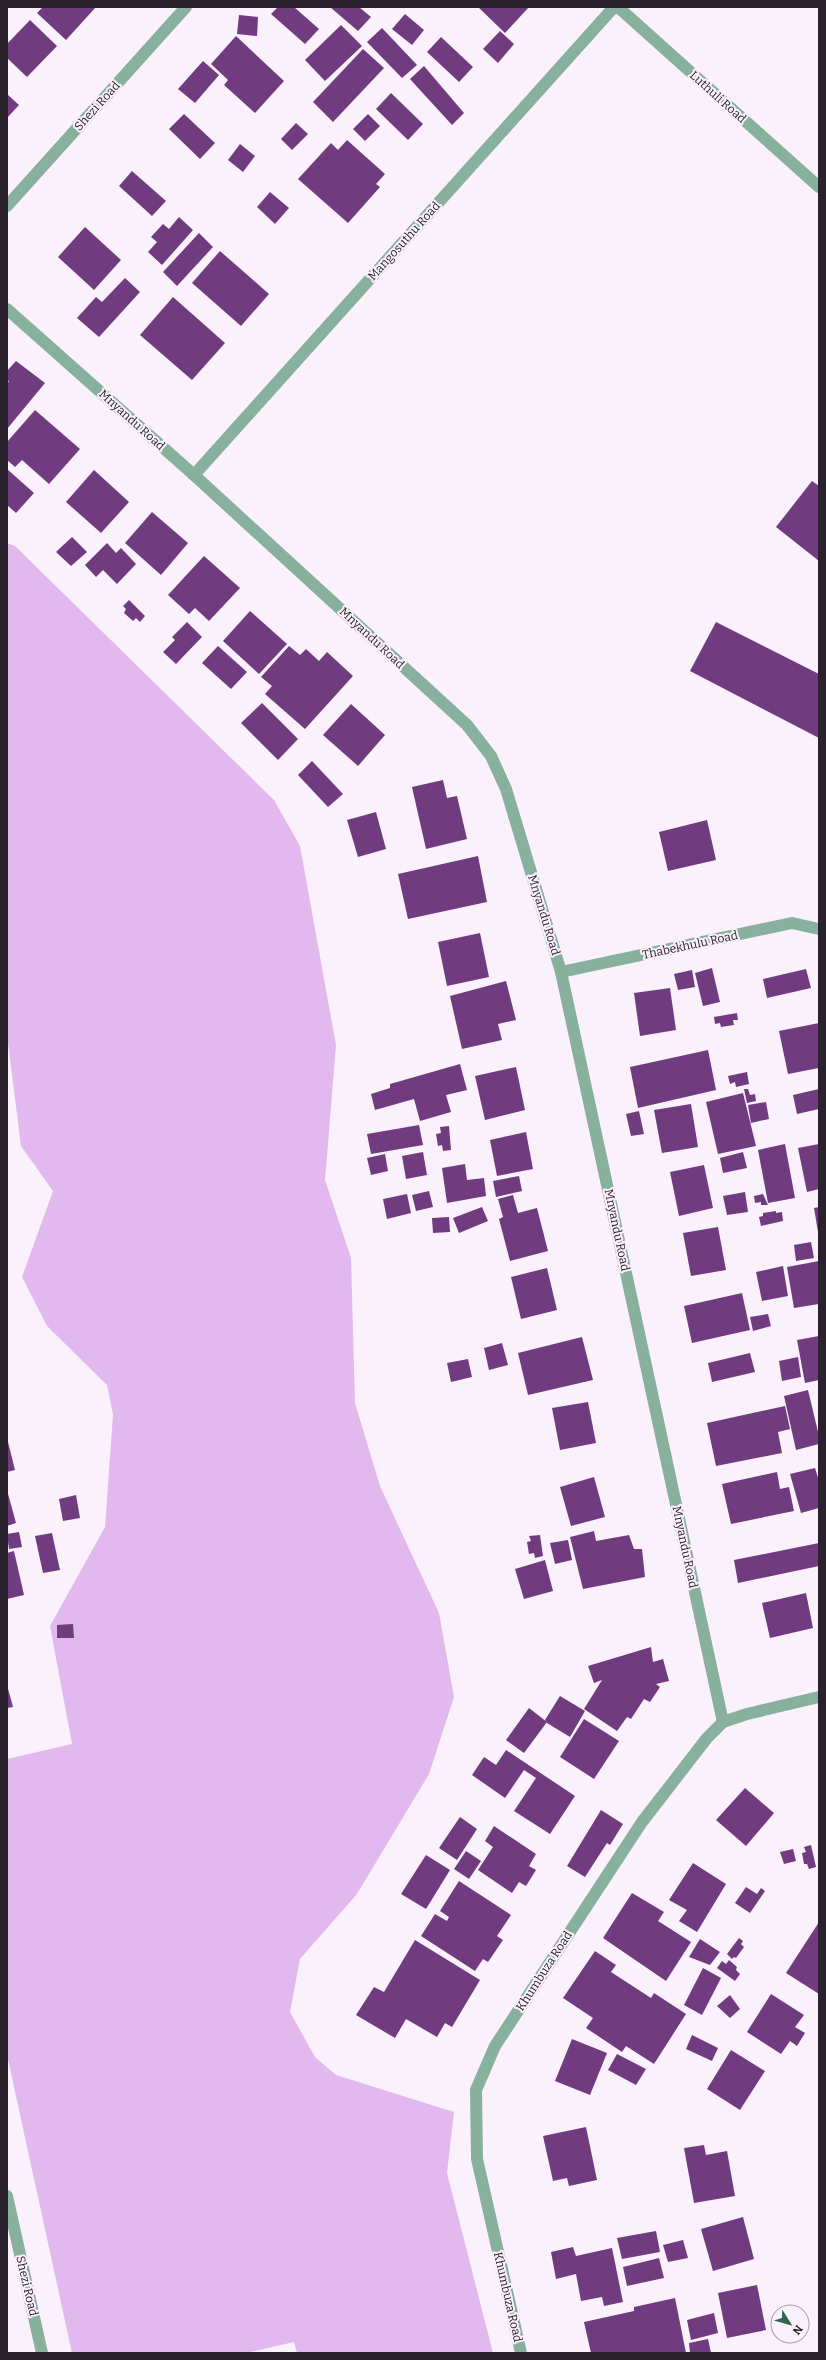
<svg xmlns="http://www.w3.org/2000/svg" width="826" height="2360" viewBox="0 0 826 2360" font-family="Bitter,serif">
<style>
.green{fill:#e2b9ef}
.building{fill:#703c7f}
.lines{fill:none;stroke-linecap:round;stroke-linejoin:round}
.street{stroke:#87b19d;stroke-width:12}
.labels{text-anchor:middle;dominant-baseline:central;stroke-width:4;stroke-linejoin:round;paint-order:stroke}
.street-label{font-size:12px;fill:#29212c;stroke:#fbf1fd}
</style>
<rect width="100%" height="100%" fill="#fbf1fd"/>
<path class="green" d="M7 543 15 546 274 800 300 846 336 1045 325 1180 351 1258 355 1403 380 1486 439 1613 454 1697 429 1774 357 1894 300 1959 290 2012 315 2057 336 2075 454 2112 447 2173 493 2353H297L294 2342 246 2353H72L7 2055V1759L72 1744 50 1626 105 1527 113 1414 107 1385 47 1326 22 1277 53 1191 21 1146 7 1035Z"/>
<g class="building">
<path d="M43 7H96L66 40 37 13Z"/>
<path d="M278 7H294L319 29 305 44 271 14Z"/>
<path d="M330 7H359L371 17 358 31Z"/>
<path d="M478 7H529L505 33Z"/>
<path d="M405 14 424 30 412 45 392 29Z"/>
<path d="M239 15 258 17 257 36 237 34Z"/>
<path d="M30 20 57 46 27 77 7 58V44Z"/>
<path d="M341 25 362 46 325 81 305 60Z"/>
<path d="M382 28 417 65 402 78 367 42Z"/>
<path d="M500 31 514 44 498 63 483 49Z"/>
<path d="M236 36 284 81 255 113 224 85 228 80 211 64Z"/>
<path d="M441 37 473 67 459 82 427 52Z"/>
<path d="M363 49 384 68 333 122 313 102Z"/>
<path d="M203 61 219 75 195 103 178 89Z"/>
<path d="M424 66 464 113 452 125 410 79Z"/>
<path d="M391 93 423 124 408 140 376 109Z"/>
<path d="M7 94 19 105 7 118Z"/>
<path d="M184 114 215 143 200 159 169 129Z"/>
<path d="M368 114 380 126 365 141 353 129Z"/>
<path d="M296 123 308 134 292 150 281 139Z"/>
<path d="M347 140 385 174 376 184 380 187 348 223 298 179 331 143 338 150Z"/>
<path d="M240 144 255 156 243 172 228 160Z"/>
<path d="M132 171 166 201 152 216 119 186Z"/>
<path d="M270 192 289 208 275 224 257 207Z"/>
<path d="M179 217 193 230 162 265 148 252 157 242 151 237 163 224 169 229Z"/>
<path d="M85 227 121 260 94 290 58 257Z"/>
<path d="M199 233 213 247 177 286 163 272Z"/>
<path d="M220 251 269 294 241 326 192 283Z"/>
<path d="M125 278 140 292 99 337 77 318 96 297 102 302Z"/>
<path d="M173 297 225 343 192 380 140 335Z"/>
<path d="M16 361 45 383 7 429V384L9 381 7 380V371Z"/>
<path d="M35 410 80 449 49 484 22 460 15 467 7 460V442Z"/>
<path d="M7 469 34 493 16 513 7 505Z"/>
<path d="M94 470 129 502 101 533 66 502Z"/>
<path d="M812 481 819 486V561L776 527Z"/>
<path d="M152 512 188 543 161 575 125 543Z"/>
<path d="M72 537 87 552 71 566 56 552Z"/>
<path d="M107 543 116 553 121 548 136 564 117 584 103 570 96 577 85 565Z"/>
<path d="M204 556 240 588 209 621 195 608 189 614 168 595Z"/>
<path d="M129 600 145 616 140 622 136 618 133 621 124 613 126 609 123 606Z"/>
<path d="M250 611 287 644 259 674 223 641Z"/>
<path d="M187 622 202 637 176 664 163 652 175 640 172 637Z"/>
<path d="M716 622 819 674V738L690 671Z"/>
<path d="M218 646 247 672 231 689 202 663Z"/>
<path d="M289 646 300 655 306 649 319 661 327 652 353 676 305 729 265 694 272 686 261 677Z"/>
<path d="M262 703 298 739 278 760 241 723Z"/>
<path d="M351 704 385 735 358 766 323 735Z"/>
<path d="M312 761 343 794 328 807 298 775Z"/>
<path d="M443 780 447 798 457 796 467 839 426 849 412 787Z"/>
<path d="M376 812 386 849 358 857 347 820Z"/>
<path d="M707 820 716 860 668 871 659 832Z"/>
<path d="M478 856 487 902 408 919 398 874Z"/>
<path d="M480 933 489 977 447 986 438 942Z"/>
<path d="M712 968 720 1002 703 1006 695 973Z"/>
<path d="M806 969 811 988 767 998 763 979Z"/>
<path d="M692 970 695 987 678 990 674 974Z"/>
<path d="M506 981 516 1020 498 1024 502 1040 462 1049 450 996Z"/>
<path d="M670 988 676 1030 640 1036 634 993Z"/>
<path d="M737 1013 738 1020H733L734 1025 721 1027 720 1023 715 1024 714 1017Z"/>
<path d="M819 1023V1068L788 1074 779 1031Z"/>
<path d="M708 1050 716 1090 638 1108 630 1067Z"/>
<path d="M460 1064 467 1090 446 1095 451 1112 420 1121 414 1099 375 1110 371 1094 390 1088V1084Z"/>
<path d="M516 1067 525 1110 485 1120 475 1076Z"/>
<path d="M747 1072 749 1084 736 1087 735 1082 730 1084 728 1076Z"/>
<path d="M744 1089H748L750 1095 755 1094 756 1101 747 1103Z"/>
<path d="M819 1089V1109L797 1114 793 1095Z"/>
<path d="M743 1093 756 1146 718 1154 706 1102Z"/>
<path d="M766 1102 769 1119 751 1123 748 1105Z"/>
<path d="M691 1104 698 1147 662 1153 654 1110Z"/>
<path d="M639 1111 644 1134 631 1136 626 1114Z"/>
<path d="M419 1125 423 1145 371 1154 367 1134Z"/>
<path d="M449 1126 451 1150 443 1151 442 1145 438 1146 436 1134 441 1133 440 1127Z"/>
<path d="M526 1132 533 1169 497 1176 490 1140Z"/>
<path d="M785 1144 795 1198 768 1203 758 1150Z"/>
<path d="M819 1144V1189L807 1192 798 1148Z"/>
<path d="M423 1152 427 1175 406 1179 402 1156Z"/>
<path d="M743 1152 747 1168 723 1173 720 1158Z"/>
<path d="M385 1154 388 1171 371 1175 367 1158Z"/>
<path d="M465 1164 467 1180 484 1178 486 1196 447 1203 442 1168Z"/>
<path d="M704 1165 713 1208 679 1216 670 1172Z"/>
<path d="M519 1176 522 1191 496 1197 493 1181Z"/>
<path d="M429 1191 433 1207 416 1211 412 1195Z"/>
<path d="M745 1192 748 1212 727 1215 723 1196Z"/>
<path d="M407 1194 411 1213 387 1219 383 1199Z"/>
<path d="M763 1194 768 1205H761V1202L755 1203 754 1196Z"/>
<path d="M513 1195 518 1213 537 1208 548 1251 510 1261 499 1219 503 1217 498 1199Z"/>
<path d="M482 1207 488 1221 459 1233 453 1218Z"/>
<path d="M819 1207V1232H818L814 1208Z"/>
<path d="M776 1211V1213L782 1212 783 1221 761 1226 759 1217 763 1216V1213Z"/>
<path d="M449 1217 450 1232 433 1233 432 1218Z"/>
<path d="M718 1227 726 1270 691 1276 683 1233Z"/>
<path d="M811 1242 814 1258 796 1261 794 1245Z"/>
<path d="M819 1261V1304L794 1308 787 1267Z"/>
<path d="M783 1266 788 1296 762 1301 756 1272Z"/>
<path d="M547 1268 557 1310 521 1319 511 1277Z"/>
<path d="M742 1293 750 1330 692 1343 684 1306Z"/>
<path d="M768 1314 771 1326 753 1331 750 1317Z"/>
<path d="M819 1336V1380L805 1383 797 1340Z"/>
<path d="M582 1337 593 1380 528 1395 518 1353Z"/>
<path d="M502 1343 508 1365 489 1370 484 1348Z"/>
<path d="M750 1353 755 1372 712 1382 708 1363Z"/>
<path d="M798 1357 801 1377 782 1381 779 1361Z"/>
<path d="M468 1359 472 1377 451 1382 447 1363Z"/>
<path d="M808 1390 819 1436V1444L796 1450 784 1396Z"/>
<path d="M588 1402 596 1443 560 1450 552 1408Z"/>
<path d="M785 1406 790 1429 778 1432 782 1453 716 1466 707 1423Z"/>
<path d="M7 1438 15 1470 7 1472Z"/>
<path d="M815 1468 819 1481V1508L801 1513 790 1474Z"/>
<path d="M777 1472 780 1489 789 1487 794 1511 731 1524 722 1484Z"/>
<path d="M594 1477 605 1517 571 1526 560 1487Z"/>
<path d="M7 1490 16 1523 7 1526Z"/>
<path d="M76 1495 80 1518 63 1521 59 1499Z"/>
<path d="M594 1531 596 1541 629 1535 634 1549H642L645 1577 583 1589 570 1537Z"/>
<path d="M19 1532 22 1547 9 1549 7 1534Z"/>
<path d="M52 1533 60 1570 43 1573 35 1536Z"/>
<path d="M540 1535 543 1556 535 1558 534 1553 529 1554 527 1542 531 1541 529 1536Z"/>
<path d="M568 1540 572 1560 555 1564 550 1543Z"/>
<path d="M819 1543V1566L738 1583 734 1560Z"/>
<path d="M14 1551 24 1595 7 1599V1553Z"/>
<path d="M545 1560 553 1591 524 1599 515 1569Z"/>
<path d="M806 1593 813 1628 770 1638 762 1603Z"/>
<path d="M73 1624 74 1638H57V1625Z"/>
<path d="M651 1647 653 1662 663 1659 669 1681 656 1684 660 1687 650 1702 644 1699 631 1719 627 1717 617 1731 584 1709 602 1680 594 1683 588 1666Z"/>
<path d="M7 1685 13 1707 7 1708Z"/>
<path d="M560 1696 585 1711 570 1737 547 1723 545 1720Z"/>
<path d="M529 1708 547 1722 524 1753 506 1740Z"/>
<path d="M584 1719 619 1741 594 1779 560 1757Z"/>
<path d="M506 1750 575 1796 550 1834 514 1811 536 1778 524 1770 505 1798 472 1775 484 1757 496 1765Z"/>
<path d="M745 1788 774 1813 746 1846 716 1820Z"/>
<path d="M601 1810 623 1824 610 1845 607 1843 585 1877 567 1866Z"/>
<path d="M460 1817 477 1829 457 1860 439 1848Z"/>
<path d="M494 1826 536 1854 529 1866 536 1870 526 1886 519 1882 512 1893 478 1870 493 1847 485 1841Z"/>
<path d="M811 1845 816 1867 809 1869 807 1864H804L802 1853 806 1852 804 1847Z"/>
<path d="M793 1849 796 1861 784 1864 780 1852Z"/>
<path d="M466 1851 481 1861 469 1879 454 1869Z"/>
<path d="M426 1855 450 1870 426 1909 401 1894Z"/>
<path d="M693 1863 726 1884 697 1932 679 1921 687 1910 669 1900Z"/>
<path d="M459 1881 511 1915 497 1936 503 1940 488 1962 483 1959 475 1971 421 1936 435 1914 447 1921 449 1917 440 1911Z"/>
<path d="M746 1887 757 1894 761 1888 765 1891 750 1913 735 1903Z"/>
<path d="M632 1893 664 1912 658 1921 691 1942 666 1981 603 1938Z"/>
<path d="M819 1922V1994L786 1973Z"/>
<path d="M739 1938 743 1941 741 1944 744 1947 736 1958 734 1957 732 1959 727 1954Z"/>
<path d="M700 1939 720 1952 710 1965 689 1957Z"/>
<path d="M415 1940 480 1980 452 2027 445 2023 437 2037 406 2019 395 2038 356 2015 374 1987 384 1992Z"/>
<path d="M595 1951 616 1965 611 1972 651 1998 654 1993 686 2014 654 2064 626 2046 622 2052 586 2028 593 2018 563 1998Z"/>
<path d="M729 1960 737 1967 736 1970 740 1974 735 1981 717 1968 722 1961 726 1964Z"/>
<path d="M703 1968 721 1978 702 2015 684 2005Z"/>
<path d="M771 1994 804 2015 795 2027 805 2033 797 2046 790 2041 781 2054 747 2032Z"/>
<path d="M730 1995 740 2009 730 2018 717 2006Z"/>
<path d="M692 2035 718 2048 712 2061 686 2049Z"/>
<path d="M572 2039 607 2053 590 2095 555 2081Z"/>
<path d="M731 2050 765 2071 740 2110 707 2089Z"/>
<path d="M617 2054 646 2069 636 2085 608 2070Z"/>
<path d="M586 2127 597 2180 569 2186 567 2178 553 2181 543 2136Z"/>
<path d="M704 2145 706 2155 727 2151 735 2196 694 2203 684 2148Z"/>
<path d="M743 2217 754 2259 713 2271 701 2229Z"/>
<path d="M656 2231 660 2252 622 2259 617 2238Z"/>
<path d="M683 2240 688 2258 668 2262 663 2245Z"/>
<path d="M573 2247 576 2256 612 2248 623 2302 604 2306 602 2297 581 2301 576 2274 556 2279 551 2252Z"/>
<path d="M659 2258 664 2278 627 2286 623 2267Z"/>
<path d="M757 2285 766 2330 727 2338 718 2293Z"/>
<path d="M675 2298 686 2353H591L584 2322 634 2311V2307Z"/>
<path d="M714 2313 718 2333 691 2340 687 2320Z"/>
<path d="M708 2339 711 2353H690L689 2343Z"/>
</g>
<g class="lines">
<g class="street">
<path d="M618 7 819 187"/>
<path d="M7 206 186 7"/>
<path d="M7 309 194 475 467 725 491 756 506 789 561 972 723 1722"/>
<path d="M194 475 614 7"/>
<path d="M561 972 792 923 819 929"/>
<path d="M7 2196 42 2353"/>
<path d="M521 2353 477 2159 476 2090 495 2046 642 1822 707 1738 723 1722 747 1714 819 1697"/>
</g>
</g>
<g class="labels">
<g class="street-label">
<text transform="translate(718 97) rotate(42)">Luthuli Road</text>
<text transform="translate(97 106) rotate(-48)">Shezi Road</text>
<text transform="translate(404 241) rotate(-48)">Mangosuthu Road</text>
<text transform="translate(132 420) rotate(42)">Mnyandu Road</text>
<text transform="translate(372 638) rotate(43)">Mnyandu Road</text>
<text transform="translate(544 915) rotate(73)">Mnyandu Road</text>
<text transform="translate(690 945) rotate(-12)">Thabekhulu Road</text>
<text transform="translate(617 1230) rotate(78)">Mnyandu Road</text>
<text transform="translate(685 1547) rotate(78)">Mnyandu Road</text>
<text transform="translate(544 1971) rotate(-57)">Khumbuza Road</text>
<text transform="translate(27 2286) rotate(77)">Shezi Road</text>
<text transform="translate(508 2297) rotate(77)">Khumbuza Road</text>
</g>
</g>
<rect width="826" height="2360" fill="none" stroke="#29212c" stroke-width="16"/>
<g transform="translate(790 2324) rotate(127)"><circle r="19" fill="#fbf1fd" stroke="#a79ea9"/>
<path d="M0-3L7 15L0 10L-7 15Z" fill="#2e664e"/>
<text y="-6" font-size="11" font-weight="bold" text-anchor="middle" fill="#29212c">N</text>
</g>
</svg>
